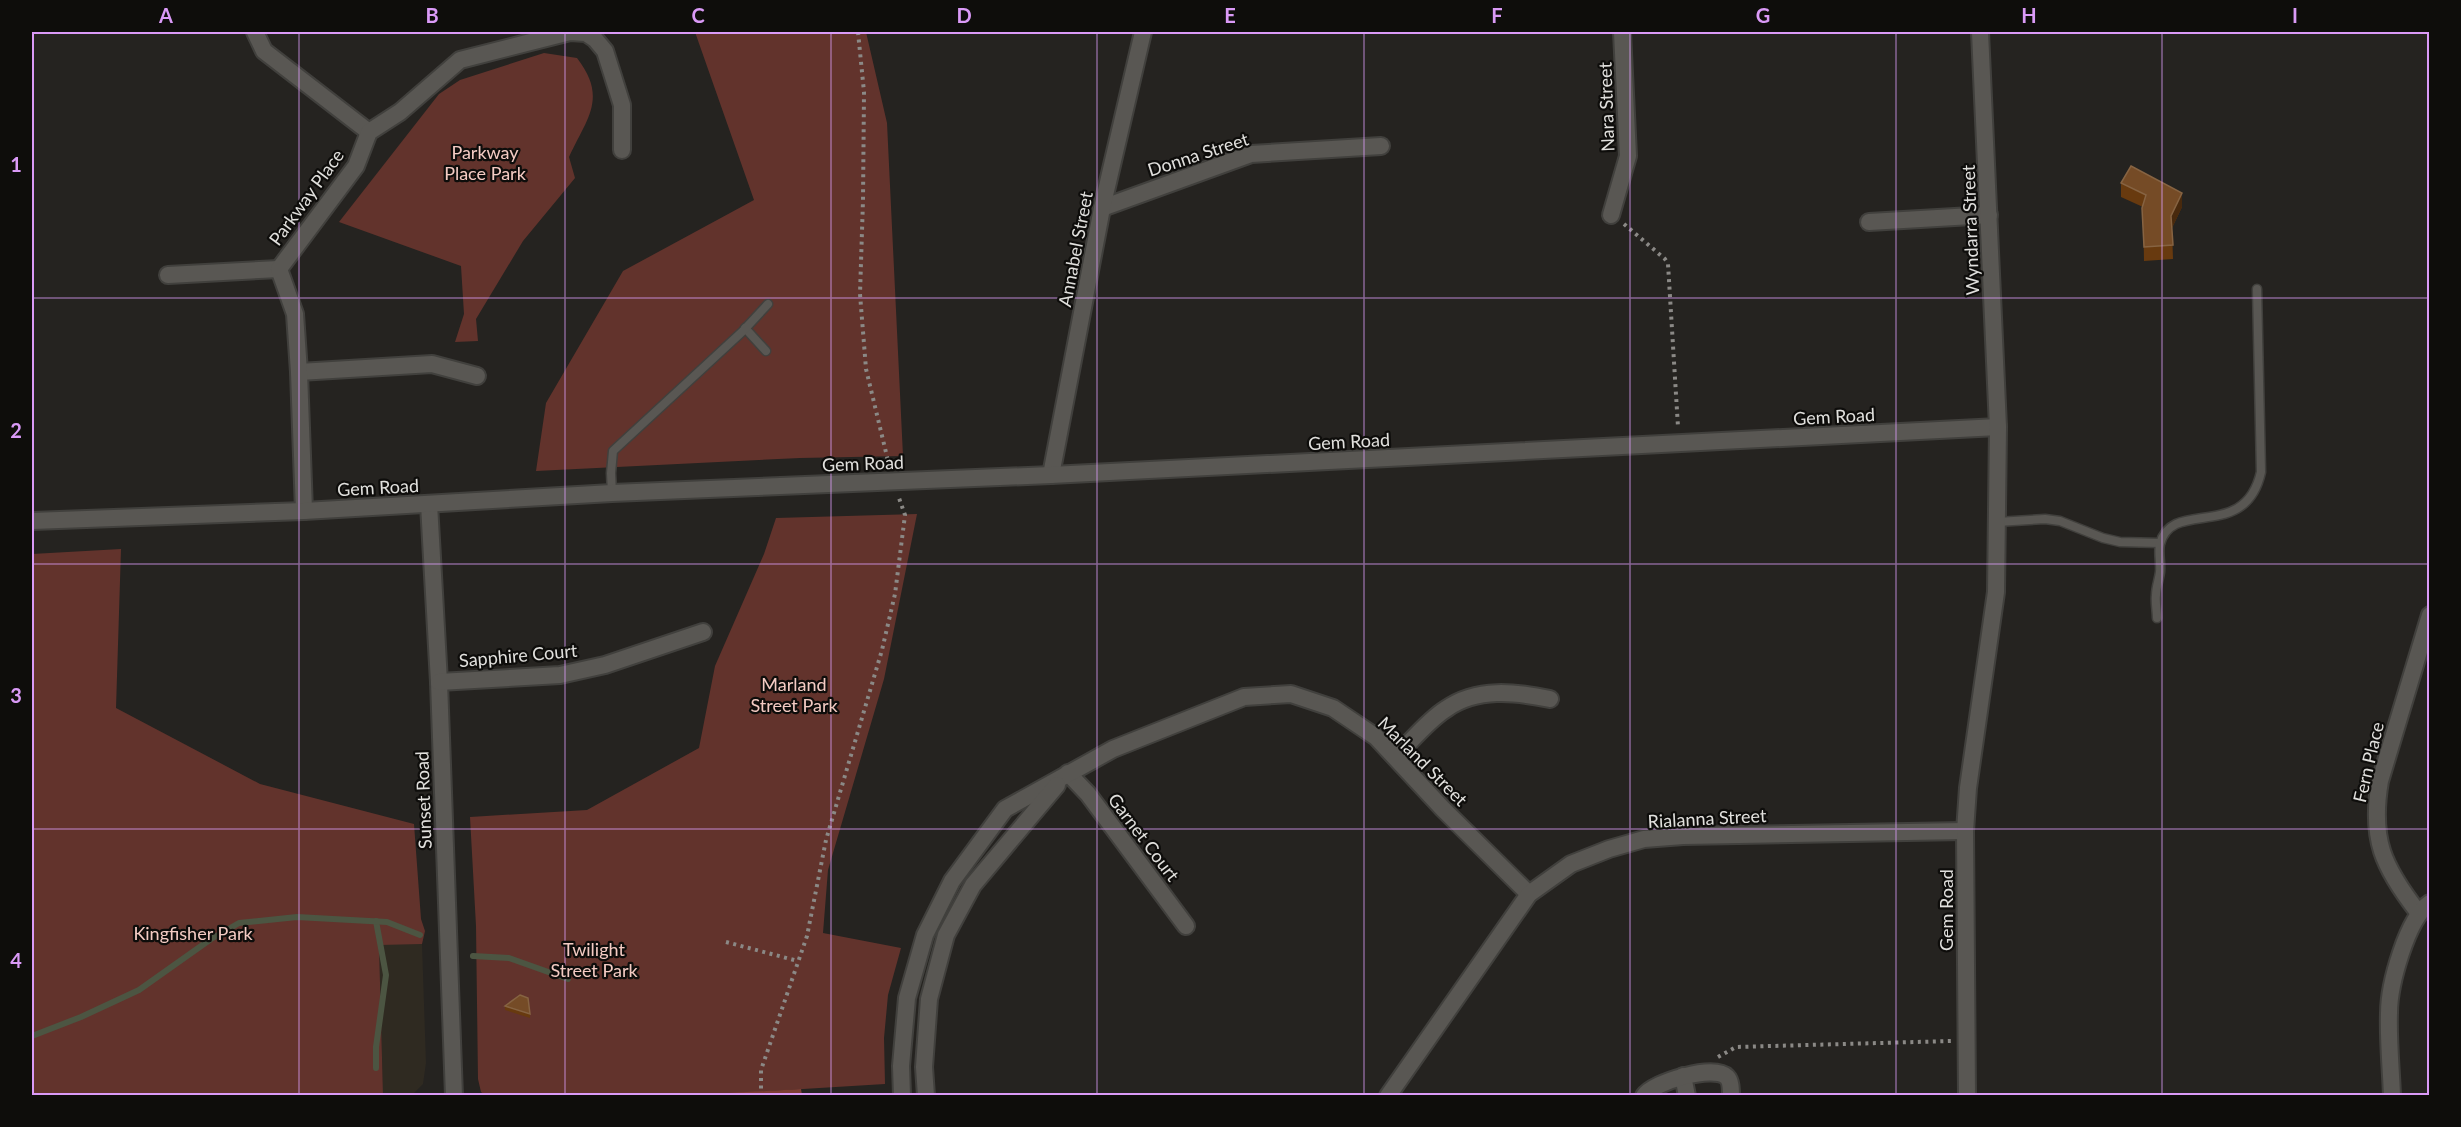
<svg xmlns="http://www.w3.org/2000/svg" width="2461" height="1127" viewBox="0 0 2461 1127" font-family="Lato,sans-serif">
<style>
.built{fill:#2f2a21}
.green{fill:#62332c}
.forest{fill:#7d3e34}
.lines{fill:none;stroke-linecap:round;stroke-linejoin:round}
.stream{stroke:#4c5542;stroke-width:6}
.service-casing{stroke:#41403d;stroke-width:11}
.minor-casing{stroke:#41403d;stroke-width:20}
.path{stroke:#8b8986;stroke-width:4;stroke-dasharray:3 4.5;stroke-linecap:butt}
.service{stroke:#595753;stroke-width:8}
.minor{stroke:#595753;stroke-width:16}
.wall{fill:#683a0f}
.shaded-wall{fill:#48290d}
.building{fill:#754b26;stroke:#866342;stroke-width:1.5}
.grid{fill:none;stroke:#da9af7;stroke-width:1.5;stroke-opacity:0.55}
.labels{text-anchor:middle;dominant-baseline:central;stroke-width:4.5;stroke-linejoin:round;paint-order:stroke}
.street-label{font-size:18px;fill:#e1e0dd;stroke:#0e0d0b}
.park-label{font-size:18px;fill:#f4cbc3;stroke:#0e0d0b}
.neatline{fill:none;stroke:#da9af7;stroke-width:2}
.grid-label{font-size:20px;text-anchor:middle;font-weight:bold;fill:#da9af7}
</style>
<rect width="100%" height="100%" fill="#252320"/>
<path class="built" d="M379 944H422L426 1063 423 1084 412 1095H383Z"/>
<g class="green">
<path d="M695 32H866L887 123 903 456 800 458 536 471 546 403 623 271 754 200Z"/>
<path d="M544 53 577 58C608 98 587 118 569 157L575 178 523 241 476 319 478 341 455 342 464 314 461 266 339 222 439 94 460 80Z"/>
<path d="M917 514 884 679 828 870 823 933 901 948 888 995 884 1038 885 1084 691 1096 485 1095 481 1092 478 1079 476 926 470 817 587 810 699 748 715 666 764 554 776 518Z"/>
<path d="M121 549 116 708 260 784 414 824 421 919 425 931 422 944 379 945 383 1095H32V554Z"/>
</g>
<path class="forest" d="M801 1089 802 1095H692Z"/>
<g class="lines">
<g class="stream">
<path d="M376 921 386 975 376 1047V1068"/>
<path d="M473 956 509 958 568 979"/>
<path d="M32 1036 81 1017 139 990 211 939 239 923 297 917 387 922 420 935"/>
</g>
<defs>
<g id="service">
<path d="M745 328 766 351"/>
<path d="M612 493 611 473 613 451 743 331 768 304"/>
<path d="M1997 522 2045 519 2060 521 2103 538 2120 542 2160 543"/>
<path d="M2157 618C2157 611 2155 602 2156 595 2156 587 2159 580 2160 572 2161 563 2158 553 2160 544 2172 497 2245 543 2261 472L2257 289"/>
</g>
<g id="minor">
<path d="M255 32 264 51 369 132"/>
<path d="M1102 208 1251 154 1381 146"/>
<path d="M1611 215 1628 156 1622 32"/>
<path d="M1869 222 1989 215"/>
<path d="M168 275 279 269"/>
<path d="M299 372 432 364 477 376"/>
<path d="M1051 475 1102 208 1143 32"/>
<path d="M429 504 439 682 454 1096"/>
<path d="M304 511 299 372 295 314 279 269 356 166 369 132 400 112 460 60 570 32 586 33 595 39 605 51 622 105V150"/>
<path d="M32 521 304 511 612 493 1051 475 1998 427"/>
<path d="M439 682 560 675 605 665 703 632"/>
<path d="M1395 757C1411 742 1427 721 1446 709 1477 687 1516 692 1550 699"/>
<path d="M1068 773 1088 794 1186 926"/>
<path d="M2418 912C2383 867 2370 839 2380 781L2430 615"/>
<path d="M1683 1076 1687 1096"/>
<path d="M902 1096 901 1066 907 998 925 935 952 881 1005 809 1113 749 1244 697 1291 694 1333 708 1376 737 1443 809 1529 894"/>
<path d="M926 1096 924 1067 929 999 946 935 973 885 1057 785"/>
<path d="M1388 1096 1529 894 1571 864 1609 849 1644 839 1683 836 1965 831"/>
<path d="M1644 1096C1653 1082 1714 1064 1727 1077 1731 1081 1731 1090 1731 1096"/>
<path d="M1967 1096 1965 831 1968 788 1996 592 1998 427 1980 32"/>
<path d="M2392 1096C2391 1068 2388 1040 2389 1013 2389 985 2407 918 2430 903"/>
</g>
</defs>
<use href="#service" class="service-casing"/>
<use href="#minor" class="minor-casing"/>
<g class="path">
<path d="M858 32 864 92 863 200 860 294 866 369 889 465"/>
<path d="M1624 224 1665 259 1668 264 1678 427"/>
<path d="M726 942 798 961"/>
<path d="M1718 1057 1736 1047 1951 1041"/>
<path d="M761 1096V1070L807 936 826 840 882 650 895 594 905 515 899 498"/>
</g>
<use href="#service" class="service"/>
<use href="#minor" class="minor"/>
</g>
<g class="wall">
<path d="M2121 183 2182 207 2172 228 2173 259 2144 261 2143 207 2121 197Z"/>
<path d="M505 1006 530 1014V1018L505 1010Z"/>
</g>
<path class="shaded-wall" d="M2182 193V207L2171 230V216Z"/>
<g class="building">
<path d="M2131 166 2182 193 2171 216 2173 245 2144 247 2142 208 2146 195 2121 183Z"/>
<path d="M520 995 528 998 530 1014 505 1006Z"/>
</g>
<path class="grid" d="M299 32V1096M565 32V1096M831 32V1096M1097 32V1096M1364 32V1096M1630 32V1096M1896 32V1096M2162 32V1096M32 298H2430M32 564H2430M32 829H2430"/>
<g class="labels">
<g class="street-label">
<text transform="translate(1606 107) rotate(-92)">Nara Street</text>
<text transform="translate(1198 154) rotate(-18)">Donna Street</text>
<text transform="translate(306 197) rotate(-54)">Parkway Place</text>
<text transform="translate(1970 230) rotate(-92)">Wyndarra Street</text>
<text transform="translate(1075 249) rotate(-79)">Annabel Street</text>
<text transform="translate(1834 416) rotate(-3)">Gem Road</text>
<text transform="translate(1349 441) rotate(-3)">Gem Road</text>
<text transform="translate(863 463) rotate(-2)">Gem Road</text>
<text transform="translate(378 487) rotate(-3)">Gem Road</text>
<text transform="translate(518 655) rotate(-5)">Sapphire Court</text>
<text transform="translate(1423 761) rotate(45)">Marland Street</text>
<text transform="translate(2368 762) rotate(-77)">Fern Place</text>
<text transform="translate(423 800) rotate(-92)">Sunset Road</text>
<text transform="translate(1707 818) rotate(-3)">Rialanna Street</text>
<text transform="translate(1144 837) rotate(53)">Garnet Court</text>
<text transform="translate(1946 910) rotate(-90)">Gem Road</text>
</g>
<g class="park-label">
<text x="485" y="152">Parkway<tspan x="485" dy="21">Place Park</tspan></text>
<text x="794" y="684">Marland<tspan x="794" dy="21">Street Park</tspan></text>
<text x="193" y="933">Kingfisher Park</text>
<text x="594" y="949">Twilight<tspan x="594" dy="21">Street Park</tspan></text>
</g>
</g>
<rect width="2461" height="1127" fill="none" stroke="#0e0d0b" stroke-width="66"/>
<rect x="33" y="33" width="2395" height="1061" class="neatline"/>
<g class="grid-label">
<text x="166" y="23">A</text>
<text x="432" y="23">B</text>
<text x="698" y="23">C</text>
<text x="964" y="23">D</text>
<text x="1230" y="23">E</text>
<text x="1497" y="23">F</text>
<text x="1763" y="23">G</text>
<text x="2029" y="23">H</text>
<text x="2295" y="23">I</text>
<text x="16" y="172">1</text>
<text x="16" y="438">2</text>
<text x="16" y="703">3</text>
<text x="16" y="968">4</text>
</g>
</svg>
